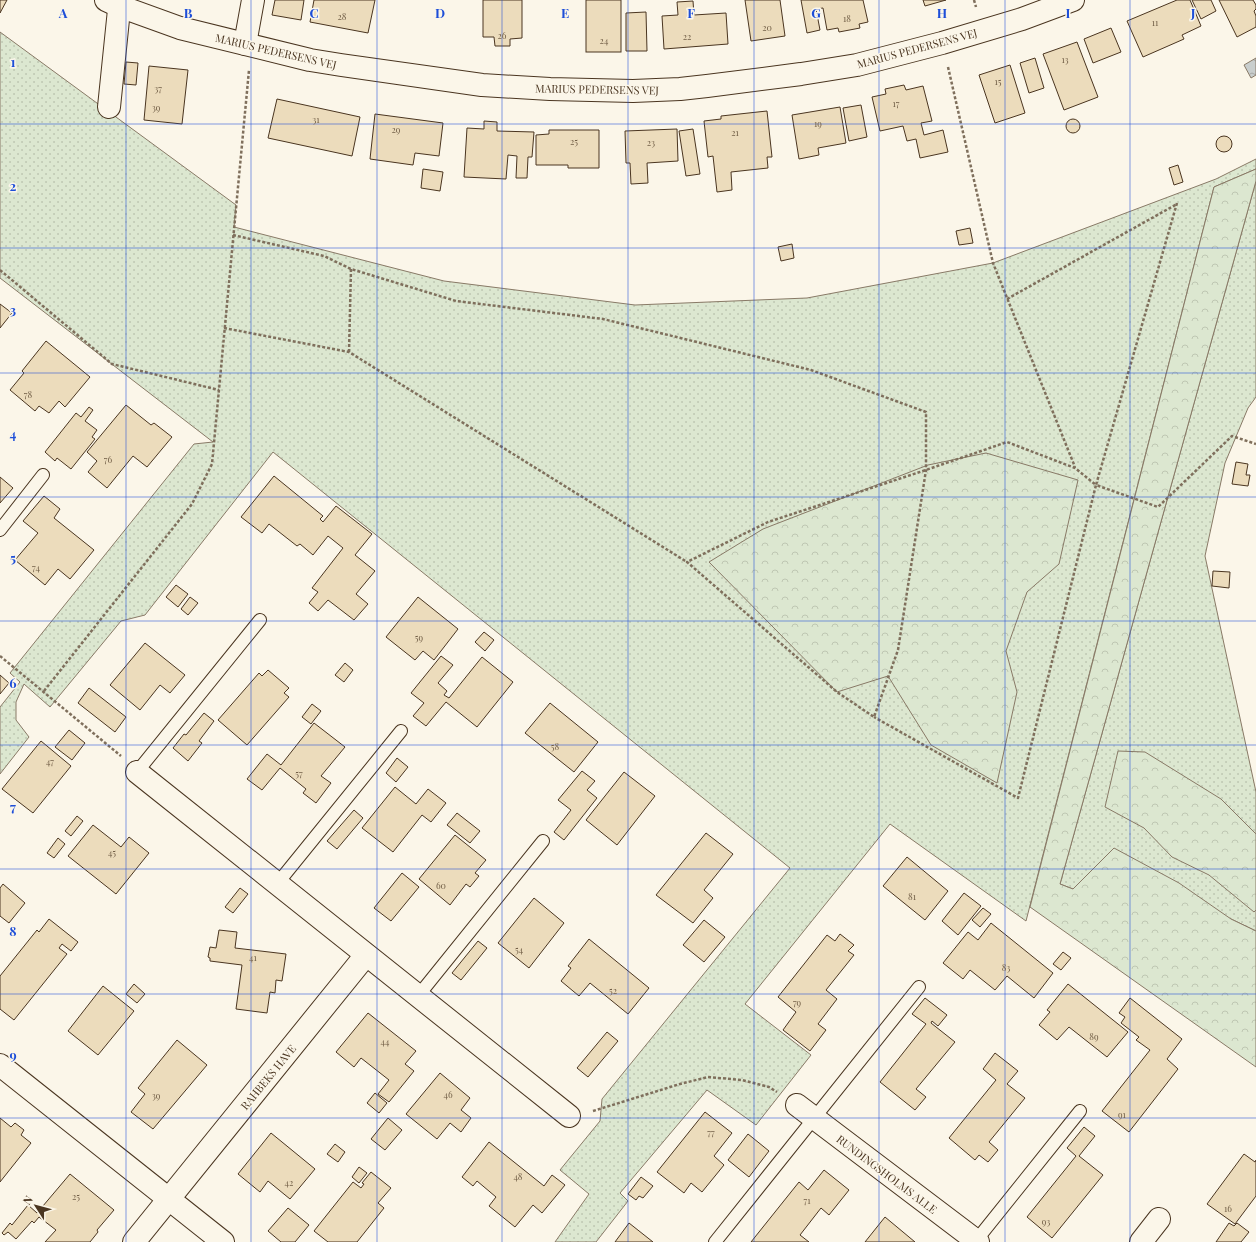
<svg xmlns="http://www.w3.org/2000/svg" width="1256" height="1242" viewBox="0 0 1256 1242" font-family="'Playfair Display',serif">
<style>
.grass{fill:url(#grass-dots);stroke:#887966}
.forest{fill:url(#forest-crowns);stroke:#887966}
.water{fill:url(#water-ripples);stroke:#887966}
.building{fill:#ecdcbc;stroke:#4a3520}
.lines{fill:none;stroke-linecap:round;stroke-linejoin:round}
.service-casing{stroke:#4a3520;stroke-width:14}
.minor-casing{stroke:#4a3520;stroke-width:24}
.path{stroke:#7f6f5c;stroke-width:2.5;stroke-dasharray:3 2;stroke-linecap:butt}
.service{stroke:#fbf6e9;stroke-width:12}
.minor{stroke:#fbf6e9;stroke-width:22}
.grid{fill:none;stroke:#1d4ed8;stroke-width:1;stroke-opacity:0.55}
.labels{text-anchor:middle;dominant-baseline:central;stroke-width:3;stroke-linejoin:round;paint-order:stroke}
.number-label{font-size:9px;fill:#725f47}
.street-label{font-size:11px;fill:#4a3520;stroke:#fbf6e9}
.grid-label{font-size:13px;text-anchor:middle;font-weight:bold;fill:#1d4ed8;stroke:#fbf6e9;stroke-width:3;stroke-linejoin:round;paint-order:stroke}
</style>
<defs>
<pattern id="grass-dots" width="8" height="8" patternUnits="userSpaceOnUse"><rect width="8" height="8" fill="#dce7d0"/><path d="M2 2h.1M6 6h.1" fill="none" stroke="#bec7b2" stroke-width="1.8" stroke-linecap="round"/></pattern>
<pattern id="forest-crowns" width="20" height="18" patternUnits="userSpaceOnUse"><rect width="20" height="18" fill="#dce7d0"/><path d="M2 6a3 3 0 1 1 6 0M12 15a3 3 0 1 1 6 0" fill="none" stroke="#bec7b2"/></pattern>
<pattern id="water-ripples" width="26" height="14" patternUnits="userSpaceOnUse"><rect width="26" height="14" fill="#c9cecd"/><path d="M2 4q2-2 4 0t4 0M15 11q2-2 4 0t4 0" fill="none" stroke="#a5a8a6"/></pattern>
</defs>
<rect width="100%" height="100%" fill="#fbf6e9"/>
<g class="grass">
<path d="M0 32 236 205 234 227 444 281 635 305 807 298 993 263 1216 179 1256 159V169L1214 187 1026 921 890 824 745 1004 811 1055 756 1125 707 1090 620 1193 628 1201 596 1242H555L589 1194 560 1170 600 1121 602 1099 790 868 273 452 145 615 121 621 50 707 24 684 16 702V720L29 737 0 774V707L20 682 10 673 194 444 213 442 0 278Z"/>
<path d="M1256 181V397L1248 408 1225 463 1205 556 1256 792V931L1231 919 1073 889 1060 884Z"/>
</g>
<g class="forest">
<path d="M1256 169V181L1060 884 1073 889 1114 848 1179 883 1231 919 1256 931V1067L1030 907 1214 187Z"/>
<path d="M986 453 1078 480 1059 564 1027 592 1006 651 1017 692 997 783 931 745 888 676 837 692 709 562 763 529 928 465Z"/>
<path d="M1118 751 1145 752 1221 799 1256 834V910L1254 912 1209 875 1172 857 1144 828 1105 807Z"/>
</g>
<path class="water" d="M1256 58V75L1251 78 1244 65Z"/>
<g class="building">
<path d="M0 0H7L0 13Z"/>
<path d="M275 0H304L301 20 272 15Z"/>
<path d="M314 0H375L368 33 310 22Z"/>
<path d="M483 0H522V38L510 39V46H495L494 37H483Z"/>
<rect x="586" y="0" width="35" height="52"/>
<path d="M745 0H780L785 36 751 41Z"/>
<path d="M801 0H863L868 22 859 24 860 28 839 32 838 28 827 30 823 8 816 9 820 30 807 33Z"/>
<path d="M923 0H946L925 6Z"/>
<path d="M1177 0H1190L1201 26 1182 35 1184 39 1143 57 1127 21Z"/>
<path d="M1192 0H1211L1216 11 1201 19Z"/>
<path d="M1219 0H1253L1256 5V9L1254 11 1256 16V27L1237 37Z"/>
<path d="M693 1 694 15 726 13 728 44 664 49 662 16 678 15 677 2Z"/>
<path d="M646 12 647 51H626V13Z"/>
<path d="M1111 28 1121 52 1093 63 1084 39Z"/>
<path d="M1077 42 1098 97 1064 110 1043 54Z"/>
<path d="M1035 58 1044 88 1029 93 1020 63Z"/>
<path d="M126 62 138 63 136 85 124 84Z"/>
<path d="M1010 65 1025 113 995 123 979 75Z"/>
<path d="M149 66 188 70 182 124 144 120Z"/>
<path d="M904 85 906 90 923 86 932 121 921 123 924 135 943 130 948 152 920 158 916 139 907 141 903 126 880 131 872 97 886 94 885 89Z"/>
<path d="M277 99 360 117 352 156 268 138Z"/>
<path d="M861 105 867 137 849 141 843 108Z"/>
<path d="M840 107 846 143 818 148 819 155 799 159 792 115Z"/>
<path d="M767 111 772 157H767L768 168 731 172 732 190 717 192 713 156 708 157 704 121 721 119V116Z"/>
<path d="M375 114 443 123 439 156 415 153 413 165 370 159Z"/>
<circle cx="1073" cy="126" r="7"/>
<path d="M484 121 497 122V131L534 132 532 157H528L527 178H516L517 156 508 155 506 179 464 177 467 128 484 129Z"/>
<path d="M677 129 678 161 647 163 648 183 631 184 630 163H626L625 131Z"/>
<path d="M693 129 700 174 686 176 679 131Z"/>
<path d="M549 130H599V168H568V165H536V135L549 134Z"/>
<circle cx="1224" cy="144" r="8"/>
<path d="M1178 165 1183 182 1174 185 1169 168Z"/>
<path d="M423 169 443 172 440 191 421 188Z"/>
<path d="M970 228 973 243 959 245 956 231Z"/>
<path d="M792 244 794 258 781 261 778 247Z"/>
<path d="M0 304 12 313 0 328Z"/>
<path d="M46 341 90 377 65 407 59 401 49 413 39 406 35 411 10 390 24 373 22 371Z"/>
<path d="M126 405 151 425 154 423 172 437 147 467 133 456 107 488 88 472 97 461 87 452Z"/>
<path d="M89 407 93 410 85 421 97 430 92 437 95 439 71 469 57 458 55 461 45 452 76 413 81 417Z"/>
<path d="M1236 462 1248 464 1246 475H1250L1248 486 1232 484Z"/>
<path d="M274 476 323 516 320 519 323 522 336 506 372 534 355 555 375 571 356 594 368 604 354 620 328 600 318 611 309 603 318 592 312 588 343 548 328 536 313 555 300 544 297 546 269 524 262 533 241 517Z"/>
<path d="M0 477 13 488 0 503Z"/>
<path d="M44 496 60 509 54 518 94 550 70 579 58 569 45 585 15 560 38 533 23 521Z"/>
<path d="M1213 571 1230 572 1229 588 1212 586Z"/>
<path d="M176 585 188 594 178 607 166 597Z"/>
<path d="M190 597 198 603 188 615 181 609Z"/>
<path d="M418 597 458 629 434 660 423 651 415 660 386 637Z"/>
<path d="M484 632 494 640 485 651 475 642Z"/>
<path d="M145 643 185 675 170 693 160 685 140 710 110 685Z"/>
<path d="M441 656 453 665 438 683 447 691 444 695 449 698 482 657 513 682 477 727 446 702 426 726 413 716 424 703 411 693Z"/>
<path d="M345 663 353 670 344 682 335 675Z"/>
<path d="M268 670 289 688 284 693 289 697 247 745 218 720 259 673 262 676Z"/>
<path d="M0 675 9 683 0 694Z"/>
<path d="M89 688 126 717 115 732 78 703Z"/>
<path d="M550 703 598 742 574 772 525 733Z"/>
<path d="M312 704 321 711 311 724 302 717Z"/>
<path d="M204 713 214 721 199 741 202 743 188 761 173 748 184 734 186 735Z"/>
<path d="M314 723 345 747 321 776 331 783 316 803 303 793 306 789 280 768 262 790 247 779 267 754 281 765Z"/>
<path d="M69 730 85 743 72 760 55 747Z"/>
<path d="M41 741 71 766 33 813 2 789Z"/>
<path d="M397 758 408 767 396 782 386 773Z"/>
<path d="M582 771 595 781 587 790 597 798 564 840 554 832 571 810 558 800Z"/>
<path d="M624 772 655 796 617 845 586 820Z"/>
<path d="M395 787 416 804 428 789 446 803 431 822 422 815 393 852 362 828Z"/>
<path d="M354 810 363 818 337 849 327 841Z"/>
<path d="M457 813 480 831 470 843 447 825Z"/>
<path d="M77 816 83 821 71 836 65 831Z"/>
<path d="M93 825 121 847 129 837 149 853 116 894 68 856Z"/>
<path d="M706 833 733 854 704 890 713 898 693 923 656 895Z"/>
<path d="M455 835 486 860 475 873 479 876 470 887 466 884 450 905 419 879Z"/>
<path d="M58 838 65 844 54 858 47 853Z"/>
<path d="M907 857 948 891 925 920 883 886Z"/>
<path d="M402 873 419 887 391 921 374 908Z"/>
<path d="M3 884 25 903 9 923 0 916V888Z"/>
<path d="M240 888 248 894 233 913 225 907Z"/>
<path d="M964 893 981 906 958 935 942 921Z"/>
<path d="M534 898 564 923 529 968 498 943Z"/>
<path d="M983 908 991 914 980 927 972 920Z"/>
<path d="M49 919 78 942 71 951 62 944 59 948 67 954 14 1020 0 1009V976L37 930 39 932Z"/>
<path d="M704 920 725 937 704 962 683 945Z"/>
<path d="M991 923 1053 973 1034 998 1007 976 995 990 970 970 963 979 943 963 968 932 978 940Z"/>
<path d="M219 930 237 932 235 948 286 954 282 981 276 980 275 993 270 992 267 1013 236 1009 242 965 210 961V958L208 957 210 947 216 948Z"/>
<path d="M840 934 854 945 848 951 854 955 826 990 837 999 818 1024 826 1030 810 1051 783 1030 796 1012 778 997 827 935 835 941Z"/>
<path d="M589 939 649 988 628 1014 590 983 579 996 561 981 571 968 568 966Z"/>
<path d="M478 941 487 948 461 980 452 973Z"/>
<path d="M1063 952 1071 958 1061 970 1053 964Z"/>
<path d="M134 984 145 994 137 1003 126 994Z"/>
<path d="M1068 984 1128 1032 1107 1057 1069 1027 1057 1040 1039 1025 1050 1012 1047 1010Z"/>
<path d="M103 986 134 1011 98 1055 68 1031Z"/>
<path d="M925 998 947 1015 938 1026 932 1021 931 1023 955 1042 916 1089 926 1097 915 1110 880 1082 926 1024 912 1014Z"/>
<path d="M1130 998 1182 1039 1167 1059 1178 1069 1129 1132 1102 1111 1150 1050 1136 1040 1139 1037 1121 1023 1125 1017 1119 1013Z"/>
<path d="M368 1013 416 1051 405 1064 414 1071 389 1102 378 1094 389 1080 361 1058 354 1067 336 1052Z"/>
<path d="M607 1032 618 1041 588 1077 577 1068Z"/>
<path d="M177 1040 207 1065 153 1129 131 1112 145 1094 138 1088Z"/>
<path d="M995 1053 1018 1071 1007 1084 1025 1098 989 1142 998 1150 988 1162 979 1155 975 1160 949 1138 996 1080 983 1069Z"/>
<path d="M440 1073 470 1098 461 1110 471 1118 461 1132 450 1123 437 1139 406 1114Z"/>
<path d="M375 1093 387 1103 379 1113 367 1103Z"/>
<path d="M705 1112 732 1133 714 1156 724 1165 702 1192 691 1183 684 1193 657 1172Z"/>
<path d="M0 1118 11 1127 15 1123 24 1130 21 1135 31 1143 0 1182Z"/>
<path d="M388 1118 402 1130 385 1150 371 1139Z"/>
<path d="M1084 1127 1095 1136 1079 1156 1103 1175 1052 1238 1027 1217 1076 1156 1067 1148Z"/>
<path d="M271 1133 315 1169 290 1199 268 1181 260 1192 238 1174Z"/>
<path d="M748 1134 769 1151 749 1177 728 1160Z"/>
<path d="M489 1142 544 1186 552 1175 565 1185 542 1213 533 1205 515 1227 489 1206 496 1197 477 1181 473 1186 462 1177Z"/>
<path d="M335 1144 345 1152 338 1162 327 1154Z"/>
<path d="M1244 1154 1255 1162 1256 1160V1196L1235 1224 1207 1204Z"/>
<path d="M359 1167 367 1173 359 1183 352 1177Z"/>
<path d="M824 1170 849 1190 829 1215 821 1208 800 1235 809 1242H751L799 1182 808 1190Z"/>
<path d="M371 1172 391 1188 378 1203 384 1208 357 1242H328L314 1231 353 1182 361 1188 364 1184 362 1183Z"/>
<path d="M70 1174 114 1210 97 1230 98 1232 90 1242H45L56 1230 39 1217 34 1223 32 1221 16 1239 8 1232 4 1235 2 1233 10 1223 12 1225 28 1205 37 1213Z"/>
<path d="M641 1177 653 1186 643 1198 639 1196 636 1200 628 1194Z"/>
<path d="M288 1208 309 1225 295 1242H281L268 1231Z"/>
<path d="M885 1217 915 1242H865Z"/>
<path d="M629 1223 653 1242H615Z"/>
<path d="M1229 1223 1234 1226 1237 1223 1249 1232 1241 1242H1216Z"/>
</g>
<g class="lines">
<defs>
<g id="service">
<path d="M0 530 43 475"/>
<path d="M137 772 260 620"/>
<path d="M277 884 401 731"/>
<path d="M418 996 543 841"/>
<path d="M715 1242 919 987"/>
<path d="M975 1242 1080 1111"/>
</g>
<g id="minor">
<path d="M106 0 119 6 180 28 310 60 341 65 482 85 550 89 633 91 680 89 707 86 801 74 857 65 942 43 1022 19 1073 0"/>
<path d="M245 44 253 0"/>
<path d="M109 107 120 0"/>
<path d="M137 772 569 1116"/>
<path d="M0 1065 223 1242"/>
<path d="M797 1105 978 1242"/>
<path d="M134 1242 366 955"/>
<path d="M1141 1242 1159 1219"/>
</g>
</defs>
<use href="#service" class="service-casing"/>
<use href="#minor" class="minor-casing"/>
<g class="path">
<path d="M974 0 976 7"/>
<path d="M948 67 993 263 1075 467"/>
<path d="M1177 203 1096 485 1158 507 1232 436 1256 444"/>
<path d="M233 235 324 256 351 269 456 301 603 319 811 370 926 412V470L898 650 874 717 837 692 687 562 768 522 926 470 1007 442 1075 468 1096 485 1018 798 874 717"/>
<path d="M0 270 112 364 219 390"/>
<path d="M1007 299 1177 204"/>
<path d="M224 328 349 352 687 562"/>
<path d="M349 352 351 269"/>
<path d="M0 656 121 756"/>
<path d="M44 691 192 504 212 464 249 70"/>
<path d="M593 1111 680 1084 708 1077 742 1080 769 1087 777 1092"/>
</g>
<use href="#service" class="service"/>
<use href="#minor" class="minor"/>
</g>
<path class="grid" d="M126 0V1242M251 0V1242M377 0V1242M502 0V1242M628 0V1242M754 0V1242M879 0V1242M1005 0V1242M1130 0V1242M0 124H1256M0 248H1256M0 373H1256M0 497H1256M0 621H1256M0 745H1256M0 869H1256M0 994H1256M0 1118H1256"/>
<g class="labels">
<g class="number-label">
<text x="342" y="16">28</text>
<text x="847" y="18">18</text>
<text x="1155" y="22">11</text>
<text x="767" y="27">20</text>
<text x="502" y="35">26</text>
<text x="687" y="36">22</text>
<text x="604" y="40">24</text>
<text x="1065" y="59">13</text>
<text x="998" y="81">15</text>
<text x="158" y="88">37</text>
<text x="896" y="103">17</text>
<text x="156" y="107">39</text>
<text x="316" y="119">31</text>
<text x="818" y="123">19</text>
<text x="396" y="129">29</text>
<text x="735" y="132">21</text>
<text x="574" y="141">25</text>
<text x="651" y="142">23</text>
<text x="28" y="394">78</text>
<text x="108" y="459">76</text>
<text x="36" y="567">74</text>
<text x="419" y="637">59</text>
<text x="555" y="746">58</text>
<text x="50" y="761">47</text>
<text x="299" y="773">57</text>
<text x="112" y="852">45</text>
<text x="441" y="885">60</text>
<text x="912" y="896">81</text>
<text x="519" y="949">54</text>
<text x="253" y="957">41</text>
<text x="1006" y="967">83</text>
<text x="613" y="990">52</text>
<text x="797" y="1002">79</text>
<text x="1094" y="1036">89</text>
<text x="385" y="1041">44</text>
<text x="448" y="1094">46</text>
<text x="156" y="1095">39</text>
<text x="1122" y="1114">91</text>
<text x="711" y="1132">77</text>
<text x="518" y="1176">48</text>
<text x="289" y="1182">42</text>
<text x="76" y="1196">25</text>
<text x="807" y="1200">71</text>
<text x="1228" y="1208">16</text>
<text x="1046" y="1221">93</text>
</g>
<g class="street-label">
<text transform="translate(917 48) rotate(-15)">MARIUS PEDERSENS VEJ</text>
<text transform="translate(276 51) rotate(13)">MARIUS PEDERSENS VEJ</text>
<text transform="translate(597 89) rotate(1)">MARIUS PEDERSENS VEJ</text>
<text transform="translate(268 1077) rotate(-51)">RAHBEKS HAVE</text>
<text transform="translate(887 1174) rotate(37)">RUNDINGSHOLMS ALLE</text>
</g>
</g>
<g class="grid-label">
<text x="63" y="18">A</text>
<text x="188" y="18">B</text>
<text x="314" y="18">C</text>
<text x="440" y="18">D</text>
<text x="565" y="18">E</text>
<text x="691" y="18">F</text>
<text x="816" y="18">G</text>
<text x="942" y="18">H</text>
<text x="1068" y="18">I</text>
<text x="1193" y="18">J</text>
<text x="13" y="67">1</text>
<text x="13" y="191">2</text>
<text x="13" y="315">3</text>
<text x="13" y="439">4</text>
<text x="13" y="563">5</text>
<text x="13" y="688">6</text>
<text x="13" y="812">7</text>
<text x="13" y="936">8</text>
<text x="13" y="1060">9</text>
</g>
<g transform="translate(36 1206) rotate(306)" stroke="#fbf6e9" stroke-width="3" paint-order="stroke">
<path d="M0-3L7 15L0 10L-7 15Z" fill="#4a3520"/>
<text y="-6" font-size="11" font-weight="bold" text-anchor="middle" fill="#4a3520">N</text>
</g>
</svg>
